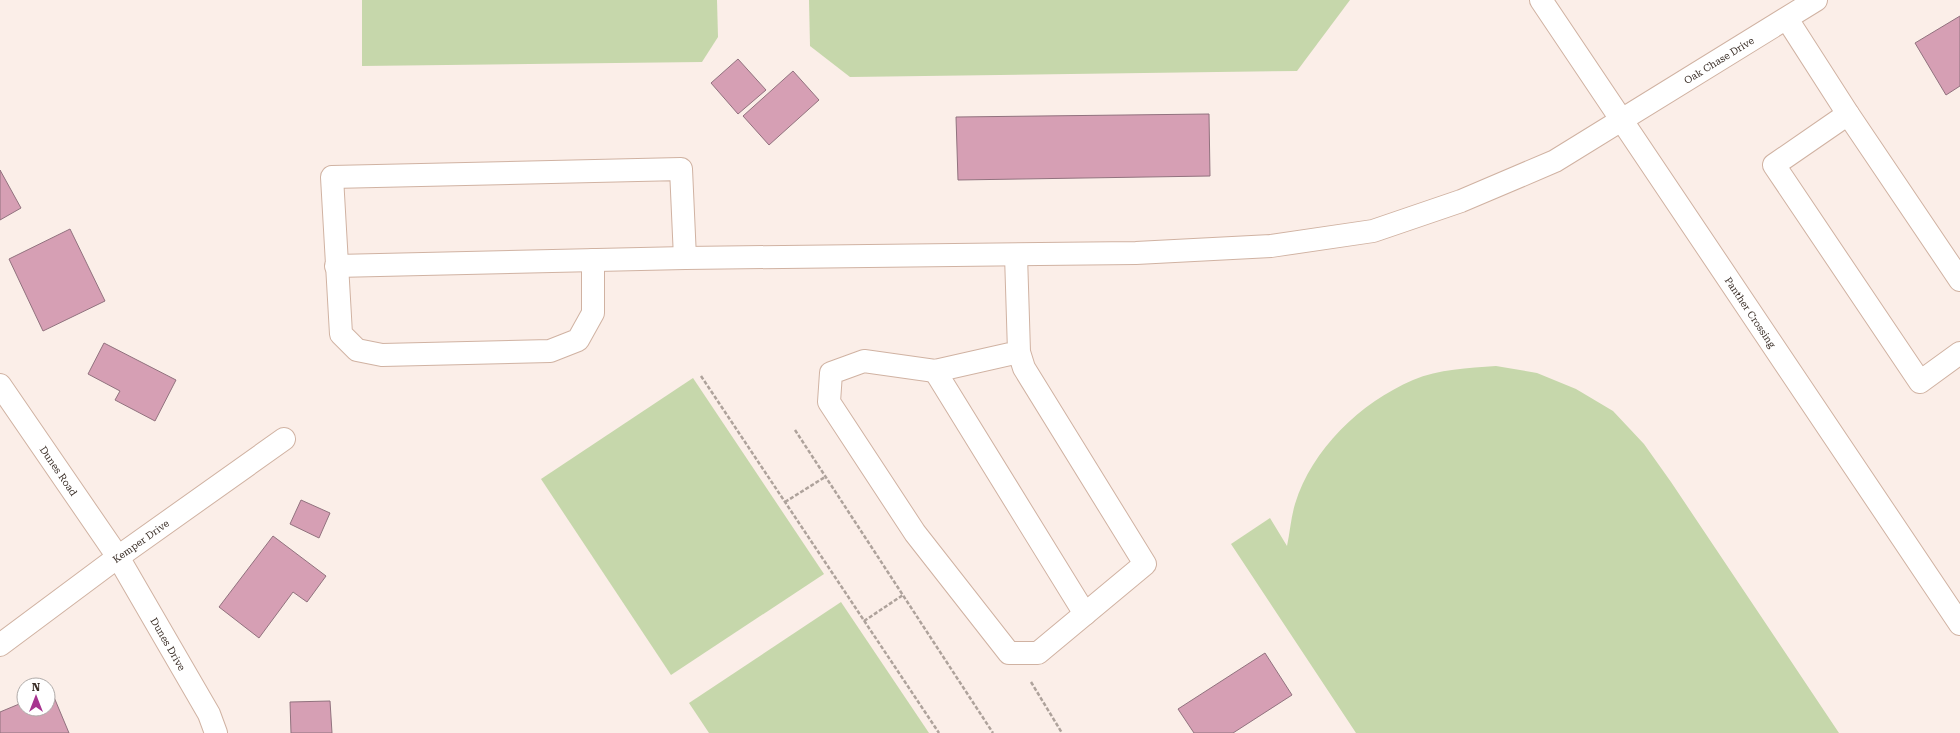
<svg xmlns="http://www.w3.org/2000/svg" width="1960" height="733" viewBox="0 0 1960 733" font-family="'Roboto Serif',serif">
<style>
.green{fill:#c6d7ab}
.building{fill:#d69fb4;stroke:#91727e}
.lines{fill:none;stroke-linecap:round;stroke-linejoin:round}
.minor-casing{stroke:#d0b2a2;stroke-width:24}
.path{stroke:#aea29b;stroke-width:2.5;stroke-dasharray:4 2;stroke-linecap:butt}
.minor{stroke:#fff;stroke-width:22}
.labels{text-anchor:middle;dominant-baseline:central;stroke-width:3.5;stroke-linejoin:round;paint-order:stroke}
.street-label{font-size:10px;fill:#3a2e27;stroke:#fff}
</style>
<rect width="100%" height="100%" fill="#fbeee8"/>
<g class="green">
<path d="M362 0H717L718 37 702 62 362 66Z"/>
<path d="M809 0H1350L1297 71 850 77 810 46Z"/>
<path d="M1496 366 1537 373 1576 389 1613 411 1644 444 1671 482 1839 733H1356L1231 544 1270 518 1287 546C1290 532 1291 517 1295 504 1312 449 1360 403 1413 380 1439 369 1468 368 1496 366Z"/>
<path d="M693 378 824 574 671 675 541 479Z"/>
<path d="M841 602 929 733H709L689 703Z"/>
</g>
<g class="building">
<path d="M1960 16V86L1946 95 1915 43Z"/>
<path d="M738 59 766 90 738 114 711 83Z"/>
<path d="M793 71 819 100 769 145 743 116Z"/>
<path d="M1209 114 1210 176 958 180 956 117Z"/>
<path d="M0 170 21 208 0 220Z"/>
<path d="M70 229 105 301 43 331 9 259Z"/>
<path d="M104 343 176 380 155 421 115 400 120 391 88 374Z"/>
<path d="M301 500 330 513 319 538 290 524Z"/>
<path d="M273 536 326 576 307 602 293 592 259 638 219 607Z"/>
<path d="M1265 653 1292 695 1233 733H1194L1178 709Z"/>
<path d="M51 690 69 733H0V712L24 702V709H48V691Z"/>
<path d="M330 701 332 733H291L290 702Z"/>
</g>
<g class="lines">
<defs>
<g id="minor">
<path id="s1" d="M1541 0 1960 624"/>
<path d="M1787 19 1848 114 1960 280"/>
<path d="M1848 114 1774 165 1920 382 1960 353"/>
<path d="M1016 255 1019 352 935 371 864 361 831 373 829 402 915 533 1009 653H1038L1145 564 1024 368 1019 352"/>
<path d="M593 260V313L578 340 550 351 382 355 357 350 341 334 332 177 681 169 685 258"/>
<path id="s2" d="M336 266 685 258 1136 253 1271 246 1373 231 1461 201 1555 161 1816 0"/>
<path d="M935 371 1085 614"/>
<path id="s3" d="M0 385 118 557 209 714 216 733"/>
<path id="s4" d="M0 645 118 557 284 439"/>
</g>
</defs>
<use href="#minor" class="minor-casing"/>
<g class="path">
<path d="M701 376 939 733"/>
<path d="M795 430 993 733"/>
<path d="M785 502 825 477"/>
<path d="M864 621 903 595"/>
<path d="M1031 682 1062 733"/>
</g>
<use href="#minor" class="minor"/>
</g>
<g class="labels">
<g class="street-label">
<text stroke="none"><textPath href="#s2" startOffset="1426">Oak Chase Drive</textPath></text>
<text stroke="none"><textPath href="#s1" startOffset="376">Panther Crossing</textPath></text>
<text stroke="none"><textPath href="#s3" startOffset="104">Dunes Road</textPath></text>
<text stroke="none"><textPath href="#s4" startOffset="175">Kemper Drive</textPath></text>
<text stroke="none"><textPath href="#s3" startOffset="309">Dunes Drive</textPath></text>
</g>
</g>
<g transform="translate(36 697)"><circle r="19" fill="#ffffff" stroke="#b0aba9"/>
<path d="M0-3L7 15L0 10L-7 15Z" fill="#a7348f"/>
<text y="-6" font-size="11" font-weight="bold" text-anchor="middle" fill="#3a2e27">N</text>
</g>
</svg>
